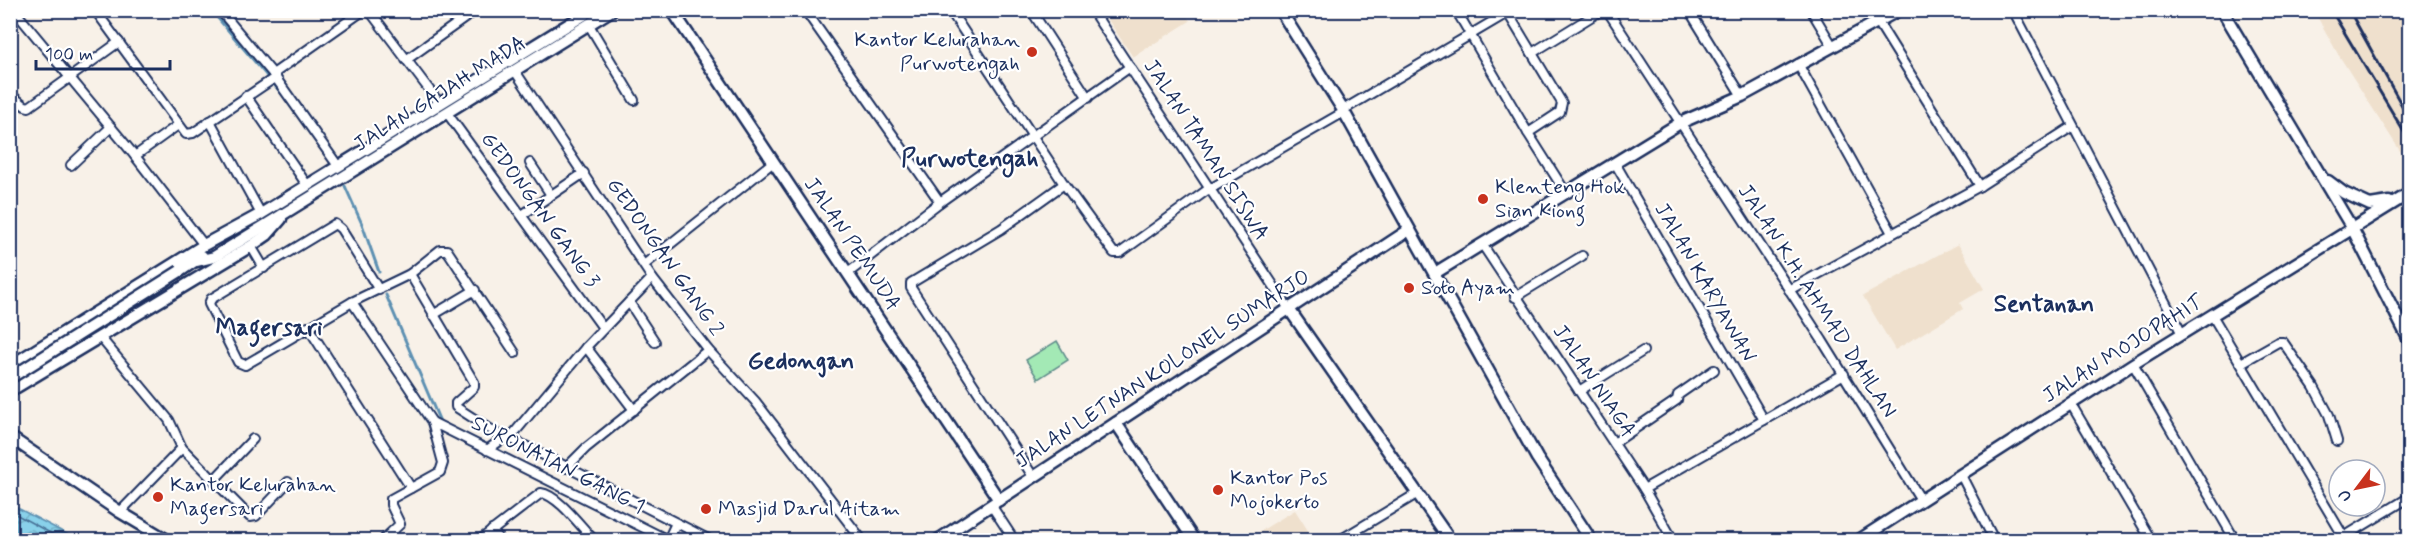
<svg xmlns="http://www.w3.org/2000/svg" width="2420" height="551" viewBox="0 0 2420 551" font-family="Mynerve,sans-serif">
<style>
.built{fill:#efe0cd}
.grass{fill:#a3e9b5;stroke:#5f8c8a;stroke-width:1.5}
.water{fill:url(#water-waves);stroke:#5d90b2;stroke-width:1.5}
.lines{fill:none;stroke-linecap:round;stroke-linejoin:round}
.shore{stroke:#477096;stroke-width:1.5}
.stream{stroke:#5d90b2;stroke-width:3}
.street-casing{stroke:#1b2f5e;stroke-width:12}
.secondary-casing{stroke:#1b2f5e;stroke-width:15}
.street{stroke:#fff;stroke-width:8}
.secondary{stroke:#fff;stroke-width:10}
.rail{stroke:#1b2f5e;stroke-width:3}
.secondary-bridge-casing{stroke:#1b2f5e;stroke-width:15;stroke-linecap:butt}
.secondary-bridge{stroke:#fff;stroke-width:10}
.poi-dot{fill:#c8321e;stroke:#fff;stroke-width:2}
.labels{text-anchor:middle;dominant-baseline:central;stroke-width:4.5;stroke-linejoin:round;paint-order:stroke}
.poi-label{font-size:21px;fill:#1b2f5e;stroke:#fff;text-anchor:start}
.street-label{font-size:21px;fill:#1b2f5e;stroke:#fff}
.quarter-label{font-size:24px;font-weight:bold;fill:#1b2f5e;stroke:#fff}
</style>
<defs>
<pattern id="water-waves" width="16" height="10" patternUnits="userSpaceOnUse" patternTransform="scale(1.5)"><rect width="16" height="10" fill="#89d1ea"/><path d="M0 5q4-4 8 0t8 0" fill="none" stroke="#76b4cb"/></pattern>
</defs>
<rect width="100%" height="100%" fill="#f8f1e8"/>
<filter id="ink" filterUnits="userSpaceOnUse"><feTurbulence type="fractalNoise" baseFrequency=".0167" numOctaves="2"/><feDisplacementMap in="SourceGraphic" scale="12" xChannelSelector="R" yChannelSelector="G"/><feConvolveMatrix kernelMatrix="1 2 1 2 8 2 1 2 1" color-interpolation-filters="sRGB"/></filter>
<g filter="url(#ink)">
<g class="built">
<path d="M1102 11H1184L1190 21 1133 57Z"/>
<path d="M2314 11H2409V165L2338 54Z"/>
<path d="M1958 244 1984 289 1960 303 1963 309 1895 350 1863 296Z"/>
<path d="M1295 510 1314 540H1246Z"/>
</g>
<path class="grass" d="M1057 341 1068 360 1038 379 1026 360Z"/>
<path class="water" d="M10 504 78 540H11Z"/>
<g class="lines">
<path class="shore" d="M10 511 63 540"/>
<g class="stream">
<path d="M211 10 283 95"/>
<path d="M345 186 362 224 379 272"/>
<path d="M386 295 441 424"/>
<path d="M656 530 679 540"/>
</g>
<defs>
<g id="street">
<path d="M14 10 135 156 204 245"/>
<path d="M95 10 186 134 193 133 276 77"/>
<path d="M220 10 273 74 338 166"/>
<path d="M369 10 440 104"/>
<path d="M805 10 940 202"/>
<path d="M950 10 1064 184 1114 253H1120L1210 188"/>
<path d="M1031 10 1088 98"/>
<path d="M1092 10 1289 309"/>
<path d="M1456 10 1528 133 1566 193"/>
<path d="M1506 10 1562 103 1560 112 1528 133"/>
<path d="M1607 10 1822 340 1921 500"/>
<path d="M1689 10 1742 96"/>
<path d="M1811 10 1832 45"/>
<path d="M2013 10 2182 334"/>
<path d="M1878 22 1980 186"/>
<path d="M589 25 634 100"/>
<path d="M1532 53 1602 10"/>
<path d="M406 60 476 10"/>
<path d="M1798 64 1892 233"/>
<path d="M515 71 652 278 708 350 755 401 862 540"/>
<path d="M273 74 364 10"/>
<path d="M10 94 25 106 29 107 119 42"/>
<path d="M246 96 307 185"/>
<path d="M1343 110 1507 13"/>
<path d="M447 113 603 328"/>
<path d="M210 121 261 214"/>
<path d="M135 156 178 125"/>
<path d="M530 163 551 195"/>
<path d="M1615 163 1764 420"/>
<path d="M71 165 111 127"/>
<path d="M1210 189 1344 112"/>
<path d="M522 215 584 173"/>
<path d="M1482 244 1644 489 1673 540"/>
<path d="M251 246 264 268"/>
<path d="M644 265 772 163"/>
<path d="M848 273 940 202 1130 67"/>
<path d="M410 274 474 382V387L456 403V407L504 438H510L710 540"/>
<path d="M379 290 341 229 335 224 211 299 209 304 238 362 245 365 352 302 410 274 440 250H447L515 353"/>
<path d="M1789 290 1980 186 2073 126"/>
<path d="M1515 297 1582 256"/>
<path d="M352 302 432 422 443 463 440 472 391 499V505L400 524 383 540"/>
<path d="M629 302 655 342"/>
<path d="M433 315 475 290"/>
<path d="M2212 315 2345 539"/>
<path d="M308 327 411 488"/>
<path d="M100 337 169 420 182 448 250 517 256 516 288 482"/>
<path d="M586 347 634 410"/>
<path d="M2241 363 2278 342H2283L2314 387 2329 415 2337 441"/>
<path d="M2133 364 2235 540"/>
<path d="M1579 391 1643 351"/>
<path d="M2071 404 2151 540"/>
<path d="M432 422 668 540"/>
<path d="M510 438 586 347 652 278"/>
<path d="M1614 443 1677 400 1678 395 1714 370"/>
<path d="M487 450 504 438"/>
<path d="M566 468 586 448 708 350"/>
<path d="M1961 475 1994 540"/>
<path d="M1034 478 911 288V283L1001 229 1064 184"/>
<path d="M214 480 253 439"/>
<path d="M1644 489 1844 374"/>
<path d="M991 505 1014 540"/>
<path d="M120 512 182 448"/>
<path d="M492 530 499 540"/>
<path d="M480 540 541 493C558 495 581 527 594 540"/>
<path d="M668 540 676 523"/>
<path d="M1340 540 1418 493"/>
<path d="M2339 540 2410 497"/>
</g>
<g id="secondary">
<path d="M672 10 999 500"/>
<path d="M1280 10 1343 110 1537 458 1591 540"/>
<path d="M2222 10 2352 228 2410 342"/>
<path d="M2328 181 2344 193 2370 205 2389 202"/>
<path d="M197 261 214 257 612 10"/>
<path d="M180 271 202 256"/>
<path d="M1435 273 1680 123 1742 96 1899 10"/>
<path d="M1289 309 1450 540"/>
<path d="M10 366 204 245 261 214 592 10"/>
<path d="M10 391 251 246 267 235 281 219"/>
<path d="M1116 423 1194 540"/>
<path d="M10 437 120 512 167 540"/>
<path d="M938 540 1409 230"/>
<path d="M1859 540 2133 364 2410 193"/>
</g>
</defs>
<use href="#street" class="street-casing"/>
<use href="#secondary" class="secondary-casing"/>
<use href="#street" class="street"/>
<use href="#secondary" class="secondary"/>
<g class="rail">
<path d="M2331 10 2410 142"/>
<path d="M2349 10 2410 120"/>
</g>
<defs>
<path id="secondary-bridge" d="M10 378 180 271"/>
</defs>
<use href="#secondary-bridge" class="secondary-bridge-casing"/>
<use href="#secondary-bridge" class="secondary-bridge"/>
</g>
</g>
<g class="poi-dot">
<circle cx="1032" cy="52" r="6"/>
<circle cx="1483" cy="199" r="6"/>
<circle cx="1409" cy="288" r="6"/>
<circle cx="1218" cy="490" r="6"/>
<circle cx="158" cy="497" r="6"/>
<circle cx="706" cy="509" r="6"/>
</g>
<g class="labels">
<g class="poi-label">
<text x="1020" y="40" text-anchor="end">Kantor Kelurahan<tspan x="1020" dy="24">Purwotengah</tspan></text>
<text x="1495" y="187">Klenteng Hok<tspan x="1495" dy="24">Sian Kiong</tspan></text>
<text x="1421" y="288">Soto Ayam</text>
<text x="1230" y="478">Kantor Pos<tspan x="1230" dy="24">Mojokerto</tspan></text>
<text x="170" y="485">Kantor Kelurahan<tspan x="170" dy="24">Magersari</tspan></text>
<text x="718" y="509">Masjid Darul Aitam</text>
</g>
<g class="street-label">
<text transform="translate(440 94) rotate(-32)">JALAN GAJAH MADA</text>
<text transform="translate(1206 150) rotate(57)">JALAN TAMAN SISWA</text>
<text transform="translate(540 210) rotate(54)">GEDONGAN GANG 3</text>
<text transform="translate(852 244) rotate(56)">JALAN PEMUDA</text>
<text transform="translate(665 257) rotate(55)">GEDONGAN GANG 2</text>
<text transform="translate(1705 283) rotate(60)">JALAN KARYAWAN</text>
<text transform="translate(1817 301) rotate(57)">JALAN K.H. AHMAD DAHLAN</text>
<text transform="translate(2123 349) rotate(-32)">JALAN MOJOPAHIT</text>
<text transform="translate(1163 369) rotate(-33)">JALAN LETNAN KOLONEL SUMARJO</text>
<text transform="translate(1594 381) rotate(56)">JALAN NIAGA</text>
<text transform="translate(558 465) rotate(27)">SURONATAN GANG 1</text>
</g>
<g class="quarter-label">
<text x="970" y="159">Purwotengah</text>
<text x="2044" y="304">Sentanan</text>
<text x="269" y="328">Magersari</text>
<text x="801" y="361">Gedongan</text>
</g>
</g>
<rect width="2420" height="551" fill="none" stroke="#fff" stroke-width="36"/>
<rect x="18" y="18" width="2384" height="515" fill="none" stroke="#1b2f5e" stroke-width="2" filter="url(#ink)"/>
<g transform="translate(2357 488) rotate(238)"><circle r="28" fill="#ffffff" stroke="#a4acbf" stroke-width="1.5"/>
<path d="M0-4.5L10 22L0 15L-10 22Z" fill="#c8321e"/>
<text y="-9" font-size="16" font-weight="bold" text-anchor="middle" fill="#1b2f5e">U</text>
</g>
<path d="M36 60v9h134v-9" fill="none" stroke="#1b2f5e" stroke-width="3"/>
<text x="45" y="60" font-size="18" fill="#1b2f5e" stroke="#ffffff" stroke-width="4.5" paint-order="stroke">100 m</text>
</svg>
